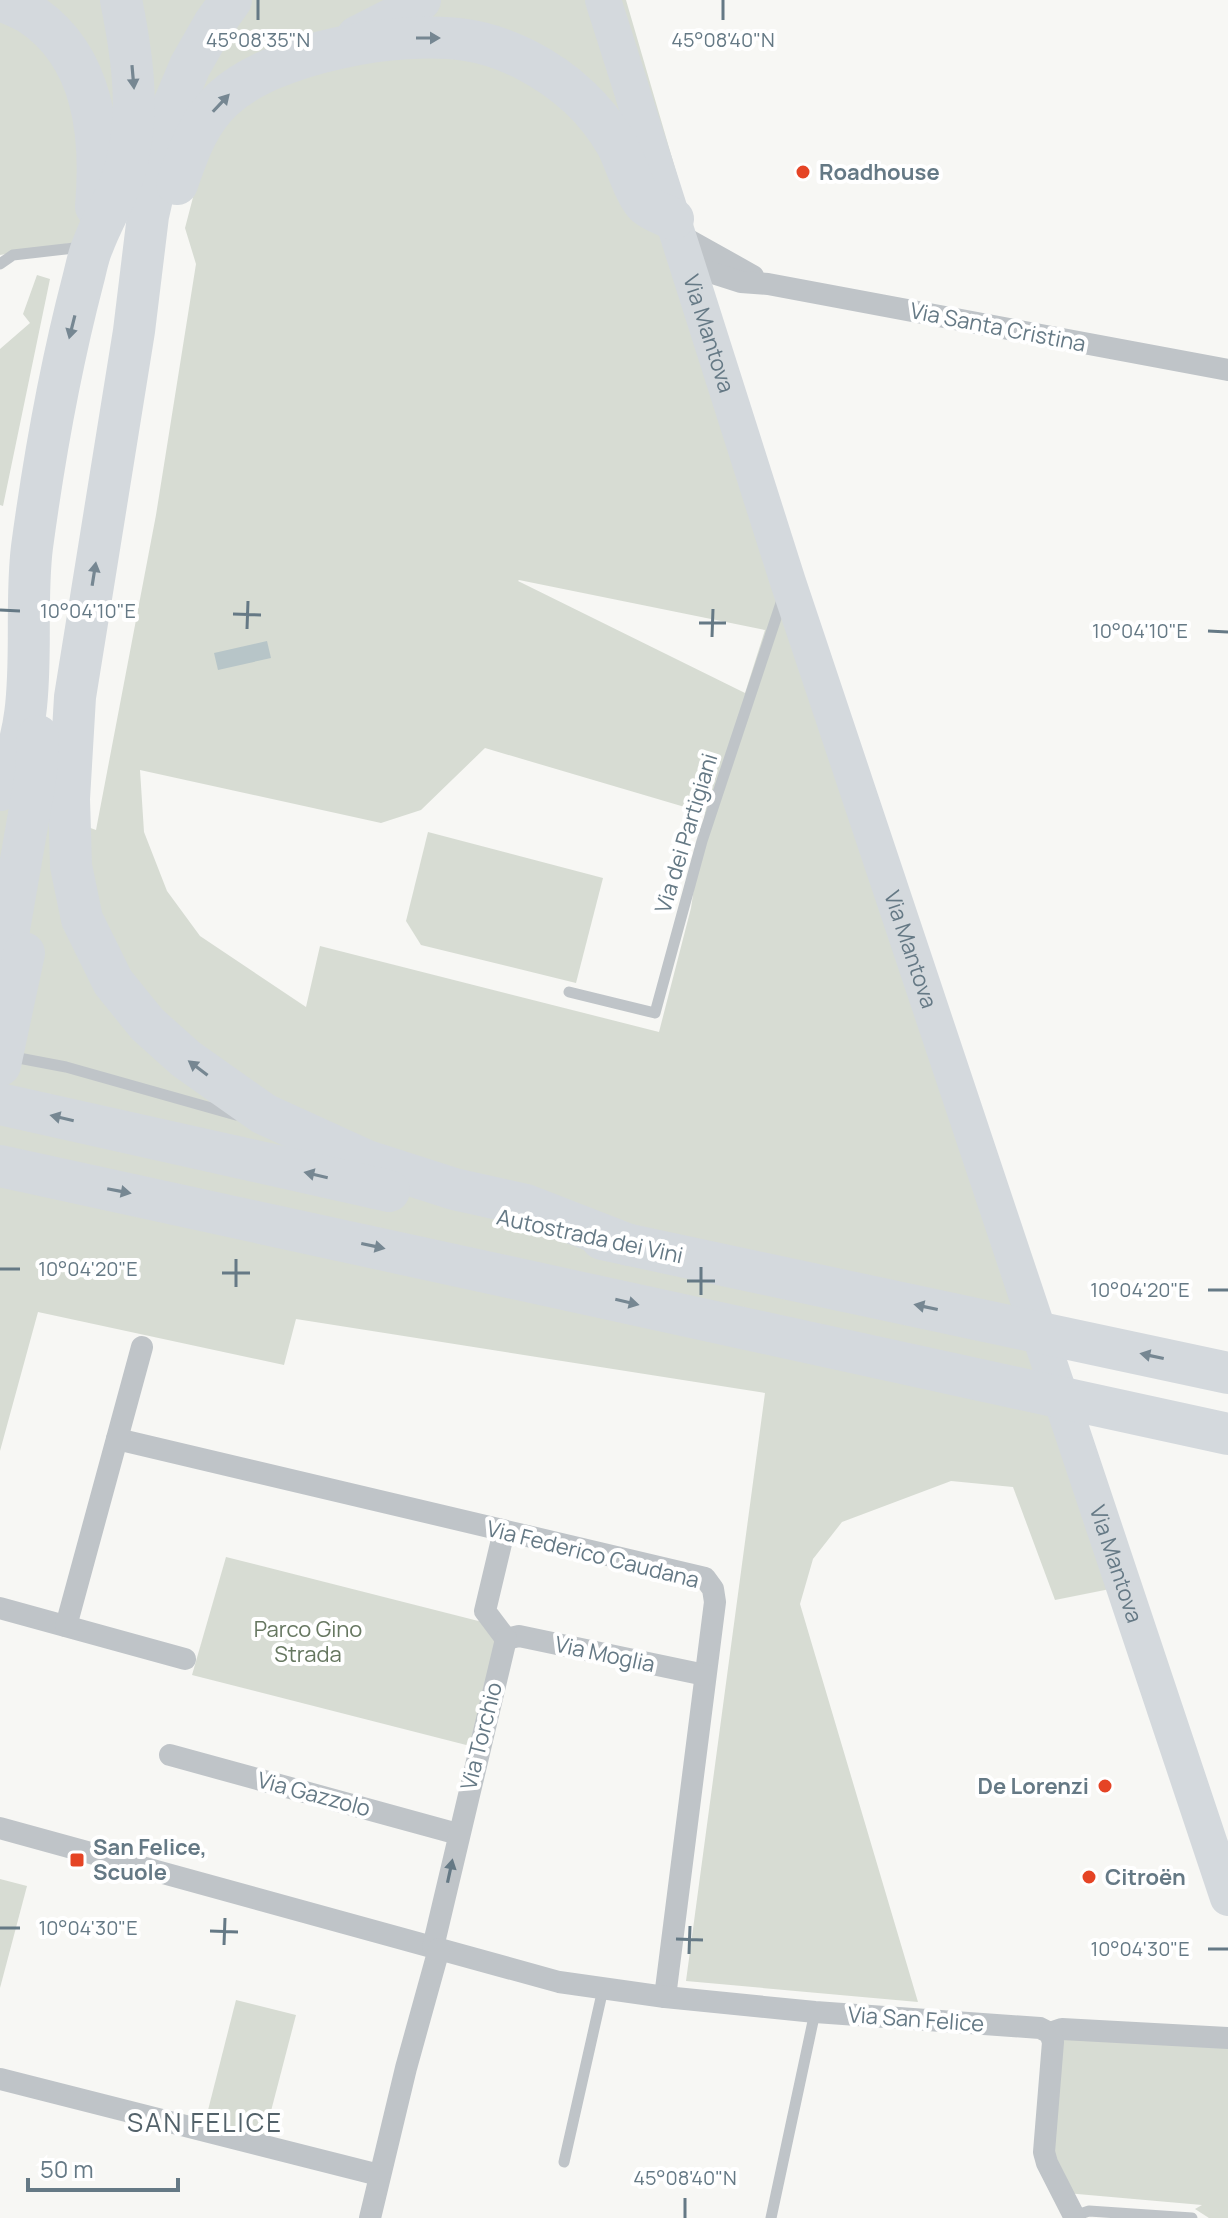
<svg xmlns="http://www.w3.org/2000/svg" width="1228" height="2218" viewBox="0 0 1228 2218" font-family="Manrope,sans-serif">
<style>
.green{fill:#d7dcd3;fill-rule:evenodd}
.water{fill:#b7c5c8}
.lines{fill:none;stroke-linecap:round;stroke-linejoin:round}
.service{stroke:#bfc4c8;stroke-width:11}
.minor{stroke:#bfc4c8;stroke-width:22}
.primary{stroke:#d4d9dd;stroke-width:36}
.motorway{stroke:#d4d9dd;stroke-width:42}
.oneway{fill:#768792}
.oneway2{fill:#657985}
.ticks{fill:none;stroke:#657985;stroke-width:3}
.poi-dot{fill:#e54425;stroke:#fff;stroke-width:3}
.labels{text-anchor:middle;dominant-baseline:central;stroke-width:8;stroke-linejoin:round;paint-order:stroke}
.poi-label{font-size:22px;font-weight:bold;fill:#657985;stroke:#fff;text-anchor:start}
.street-label{font-size:22px;fill:#657985;stroke:#fff}
.park-label{font-size:22px;fill:#667760;stroke:#fff}
.quarter-label{font-size:26px;letter-spacing:2px;fill:#53626a;stroke:#fff}
.ticks-label{font-size:20px;text-anchor:middle;fill:#657985;stroke:#fff;stroke-width:8;stroke-linejoin:round;paint-order:stroke}
</style>
<rect width="100%" height="100%" fill="#f7f7f4"/>
<g class="green">
<path d="M0 0H626L705 271 1110 1589 1055 1600 1013 1487 951 1481 842 1522 813 1559 800 1604 918 2002 686 1981 765 1393 296 1319 284 1365 38 1312 0 1451V795L96 830 156 515 196 264 185 228 197 182 83 241 0 255ZM519 580 765 630 745 693 518 581ZM485 748 705 813 691 908 659 1032 320 946 306 1007 200 936 167 891 144 832 140 770 381 823 421 810Z"/>
<path d="M37 275 50 279 3 506 0 505V349L30 323 23 314Z"/>
<path d="M428 832 603 878 576 983 421 945 406 921Z"/>
<path d="M226 1557 502 1627 478 1748 192 1675Z"/>
<path d="M0 1879 27 1886 0 1988Z"/>
<path d="M236 2000 296 2015 264 2138 205 2122Z"/>
<path d="M1057 2031 1228 2042V2218H1209L1195 2209 1202 2205 1066 2193 1048 2150Z"/>
</g>
<path class="water" d="M267 641 271 658 218 670 214 653Z"/>
<g class="lines">
<g class="service">
<path d="M0 264 13 255 83 247"/>
<path d="M569 992 655 1013 702 841 783 597"/>
<path d="M8 1056 66 1067 236 1115"/>
<path d="M564 2162 603 1989"/>
<path d="M1074 2216 1089 2211 1192 2218"/>
<path d="M771 2218 815 2012"/>
</g>
<g class="minor">
<path d="M678 234 753 276"/>
<path d="M688 265 741 282 768 284 1228 370"/>
<path d="M117 1439 705 1578 713 1589 715 1602 665 1997"/>
<path d="M504 1531 485 1611 506 1639"/>
<path d="M0 1608 185 1659"/>
<path d="M66 1626 142 1347"/>
<path d="M506 1639 519 1636 705 1675"/>
<path d="M170 1755 458 1834"/>
<path d="M0 1828 559 1982 665 1997 815 2012 1040 2028 1050 2033 1062 2029 1228 2038"/>
<path d="M433 1947 506 1639"/>
<path d="M1050 2033 1053 2042 1044 2152 1047 2163 1075 2218"/>
<path d="M0 2079 379 2175"/>
<path d="M370 2218 406 2068 439 1949"/>
</g>
<path class="primary" id="s1" d="M603 0 788 582 1228 1898"/>
<g class="motorway">
<path d="M1 0C10 4 21 8 29 13 95 56 102 136 96 207"/>
<path d="M231 0 214 24 190 66 172 109 148 216 134 331 75 697 69 799 71 866 82 919 113 982 147 1024 186 1059 264 1114 367 1161 454 1189 526 1205 629 1245"/>
<path d="M357 37 404 13 420 0"/>
<path d="M177 184C188 153 198 122 223 99 273 52 399 30 466 40 507 46 549 69 579 97 593 110 607 128 617 145 624 158 636 197 646 205 652 211 665 215 673 219"/>
<path d="M0 790C43 719 22 627 32 547 44 458 60 368 83 280 86 269 88 256 93 245 101 223 114 202 122 179 142 120 133 59 121 0"/>
<path d="M0 981 36 774 38 736"/>
<path d="M0 1065 24 953"/>
<path d="M0 1104 389 1191"/>
<path d="M0 1166 1228 1434"/>
<path d="M602 1239 1228 1373"/>
</g>
</g>
<defs><path id="oneway-solid" d="M-6-.8H1V-3.2L6.5 0L1 3.2V.8H-6Z" transform="scale(2)"/></defs>
<g class="oneway">
<use href="#oneway-solid" transform="translate(428 38)"/>
<use href="#oneway-solid" transform="translate(133 77) rotate(85)"/>
<use href="#oneway-solid" transform="translate(221 103) rotate(-47)"/>
<use href="#oneway-solid" transform="translate(72 327) rotate(104)"/>
<use href="#oneway-solid" transform="translate(94 574) rotate(-81)"/>
<use href="#oneway-solid" transform="translate(198 1068) rotate(-143)"/>
<use href="#oneway-solid" transform="translate(62 1118) rotate(-167)"/>
<use href="#oneway-solid" transform="translate(316 1175) rotate(-167)"/>
<use href="#oneway-solid" transform="translate(119 1191) rotate(11)"/>
<use href="#oneway-solid" transform="translate(373 1246) rotate(12)"/>
<use href="#oneway-solid" transform="translate(627 1302) rotate(13)"/>
<use href="#oneway-solid" transform="translate(926 1307) rotate(-168)"/>
<use href="#oneway-solid" transform="translate(1152 1356) rotate(-168)"/>
</g>
<use class="oneway2" href="#oneway-solid" transform="translate(450 1871) rotate(-78)"/>
<path class="ticks" d="M258 20V0M723 20V0M0 610 20 611M233 614 261 615M699 623H726M247 629 248 601M1208 631 1228 632M712 637 713 609M0 1269H20M222 1273H250M687 1281H715M236 1287V1259M1208 1290H1228M701 1295V1267M0 1928H20M210 1931 238 1932M676 1939 703 1940M224 1945 225 1918M1208 1949H1228M689 1954 690 1926M685 2218V2198"/>
<g class="poi-dot">
<circle cx="803" cy="172" r="8"/>
<circle cx="1105" cy="1786" r="8"/>
<rect x="69" y="1852" width="16" height="16" rx="4"/>
<circle cx="1089" cy="1877" r="8"/>
</g>
<g class="labels">
<g class="poi-label">
<text x="819" y="172">Roadhouse</text>
<text x="1089" y="1786" text-anchor="end">De Lorenzi</text>
<text x="93" y="1847">San Felice,<tspan x="93" dy="25">Scuole</tspan></text>
<text x="1105" y="1877">Citroën</text>
</g>
<g class="street-label">
<text transform="translate(998 327) rotate(11)">Via Santa Cristina</text>
<text stroke="none"><textPath href="#s1" startOffset="350">Via Mantova</textPath></text>
<text transform="translate(686 833) rotate(-73)">Via dei Partigiani</text>
<text stroke="none"><textPath href="#s1" startOffset="998">Via Mantova</textPath></text>
<text transform="translate(590 1236) rotate(12)">Autostrada dei Vini</text>
<text transform="translate(593 1554) rotate(14)">Via Federico Caudana</text>
<text stroke="none"><textPath href="#s1" startOffset="1646">Via Mantova</textPath></text>
<text transform="translate(605 1654) rotate(12)">Via Moglia</text>
<text transform="translate(481 1736) rotate(-76)">Via Torchio</text>
<text transform="translate(314 1794) rotate(15)">Via Gazzolo</text>
<text transform="translate(916 2019) rotate(4)">Via San Felice</text>
</g>
<g class="park-label">
<text x="308" y="1629">Parco Gino<tspan x="308" dy="25">Strada</tspan></text>
</g>
<g class="quarter-label">
<text x="205" y="2122">SAN FELICE</text>
</g>
</g>
<g class="ticks-label">
<text x="258" y="47">45°08'35"N</text>
<text x="723" y="47">45°08'40"N</text>
<text x="88" y="618">10°04'10"E</text>
<text x="1140" y="638">10°04'10"E</text>
<text x="88" y="1276">10°04'20"E</text>
<text x="1140" y="1297">10°04'20"E</text>
<text x="88" y="1935">10°04'30"E</text>
<text x="1140" y="1956">10°04'30"E</text>
<text x="685" y="2185">45°08'40"N</text>
</g>
<path d="M28 2178v12h150v-12" fill="none" stroke="#657985" stroke-width="4"/>
<text x="40" y="2178" font-size="24" fill="#657985" stroke="#ffffff" stroke-width="6" paint-order="stroke">50 m</text>
</svg>
